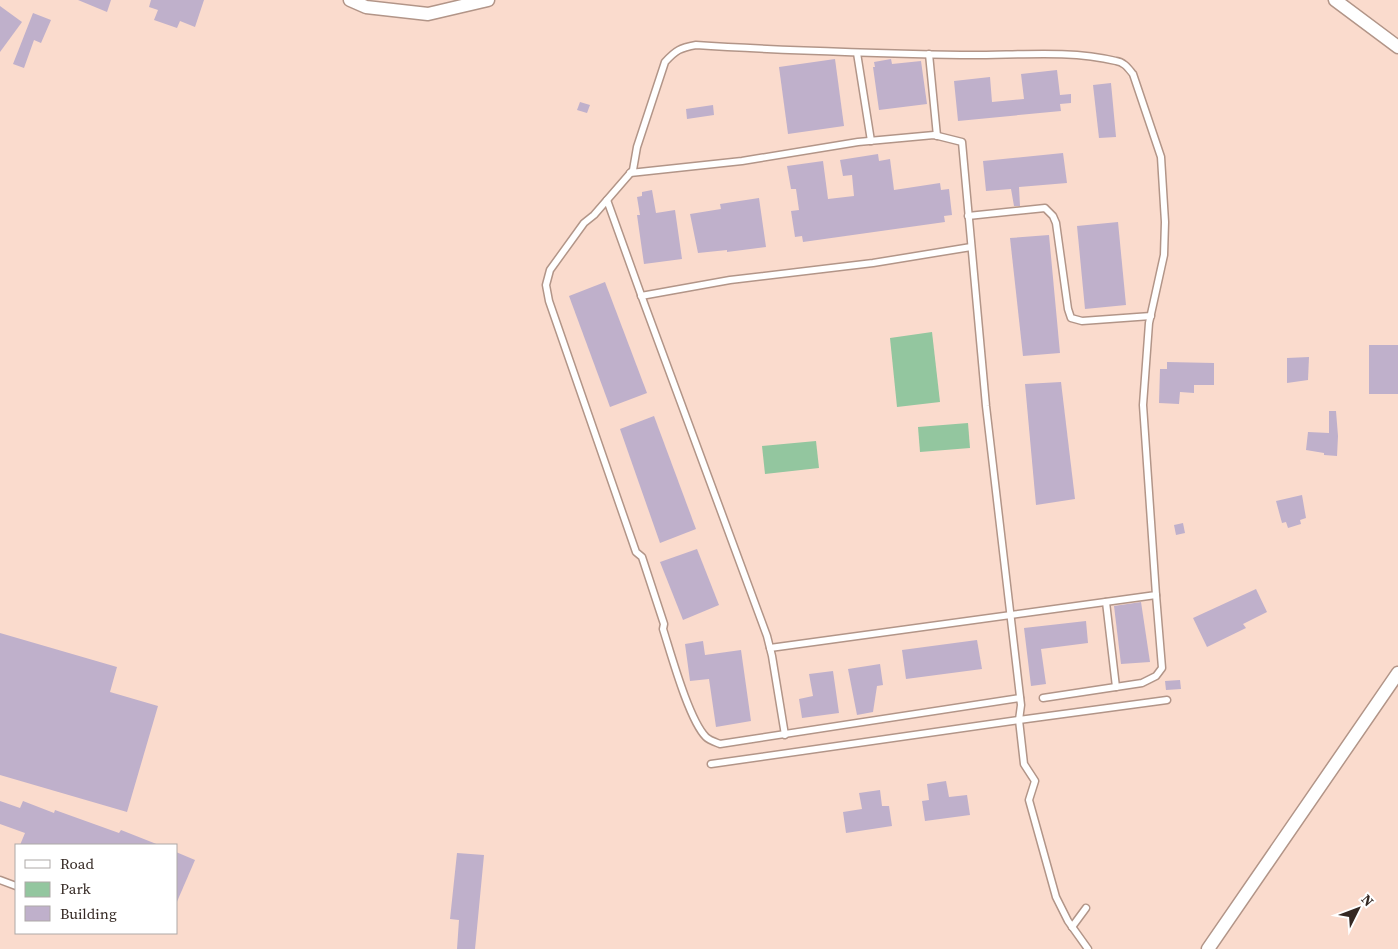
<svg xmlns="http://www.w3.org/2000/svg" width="1398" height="949" viewBox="0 0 1398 949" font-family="'Source Serif 4',serif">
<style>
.green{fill:#93c69f}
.building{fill:#bfb0cb}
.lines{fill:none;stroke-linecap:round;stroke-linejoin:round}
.lane-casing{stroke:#b29588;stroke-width:9}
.street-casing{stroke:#b29588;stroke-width:15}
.lane{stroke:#fff;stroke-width:6}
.street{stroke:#fff;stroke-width:12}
</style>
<rect width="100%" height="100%" fill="#fadbcd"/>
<g class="green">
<path d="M932 332 940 402 897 407 890 338Z"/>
<path d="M968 423 970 448 920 452 918 427Z"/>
<path d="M816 441 819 468 765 474 762 446Z"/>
</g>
<g class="building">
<path d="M78 0H111L107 12Z"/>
<path d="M151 0H204L195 27 180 21 177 28 154 20 158 10 149 7Z"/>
<path d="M0 6 22 22 0 52Z"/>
<path d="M33 13 51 20 41 43 34 40 24 68 13 64Z"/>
<path d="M835 59 844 126 788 134 779 67Z"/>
<path d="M891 59 892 64 921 61 927 104 879 110 873 67H875L874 62Z"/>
<path d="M1057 70 1060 95 1071 94V103L1060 104 1061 111 958 121 954 81 990 77 992 102 1024 99 1021 74Z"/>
<path d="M1111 83 1116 137 1099 138 1093 85Z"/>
<path d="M580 102 590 105 587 113 577 110Z"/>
<path d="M713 105 714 115 687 119 686 109Z"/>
<path d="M1063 153 1067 183 1019 187 1020 206H1014L1011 189 986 191 983 161Z"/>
<path d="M878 154 879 161 890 159 894 190 940 183 941 190 949 189 952 215 944 216 945 222 803 242 802 236 795 237 791 211 799 210 796 189H791L787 166 823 161 828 199 854 196 852 175 843 176 840 160Z"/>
<path d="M652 190 656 213 675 210 682 259 644 264 637 215H640L637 197 642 196V192Z"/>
<path d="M759 198 766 247 727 252V250L698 253 690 214 721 209 720 204Z"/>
<path d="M1118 222 1126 305 1085 309 1077 226Z"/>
<path d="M1049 235 1060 353 1023 356 1010 238Z"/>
<path d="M605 282 647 393 610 407 569 296Z"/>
<rect x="1369" y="345" width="29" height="49"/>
<path d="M1309 357 1308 380 1287 383V358Z"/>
<path d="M1167 362 1214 363V385H1194V393L1180 392 1179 404 1159 403 1160 369H1167Z"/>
<path d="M1061 382 1075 499 1036 505 1025 384Z"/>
<path d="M1329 411H1336L1338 436 1337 456 1324 455V453L1306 450 1308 432 1329 433Z"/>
<path d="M654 416 696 529 660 543 620 429Z"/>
<path d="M1302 495 1306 518 1300 520 1301 524 1288 528 1286 522 1282 523 1276 501Z"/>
<path d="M1183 523 1185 533 1176 535 1174 525Z"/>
<path d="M697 549 719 605 683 620 660 562Z"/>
<path d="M1256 589 1267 612 1243 624 1246 628 1207 647 1193 618Z"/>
<path d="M1141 602 1150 662 1121 664 1114 606Z"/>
<path d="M1086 621 1088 643 1041 649 1046 684 1031 686 1024 628Z"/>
<path d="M0 633 117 667 110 692 158 706 127 812 0 775Z"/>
<path d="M977 640 982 669 906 679 902 650Z"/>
<path d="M703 641 705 655 741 650 751 721 716 727 709 679 690 681 685 644Z"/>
<path d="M880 664 883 685 877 686 873 712 857 715 848 669Z"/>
<path d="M833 671 839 713 802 718 799 699 813 696 809 674Z"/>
<path d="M1180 680 1181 689 1166 690 1165 681Z"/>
<path d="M946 781 949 797 967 795 970 815 925 821 922 801 929 800 927 784Z"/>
<path d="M880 790 882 806H889L892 826 846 833 843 812 862 809 859 793Z"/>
<path d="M0 801 20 808 23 801 54 813 55 810 119 833 121 830 159 845H20L25 833 0 824Z"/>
<path d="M176 852 195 860 176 904Z"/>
<path d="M457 853 484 855 475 949H457L459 920 450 919Z"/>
</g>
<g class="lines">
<defs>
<g id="lane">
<path d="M857 53 871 141"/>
<path d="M929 54 937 136"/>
<path d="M630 173 742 161 858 142 934 135 962 142 986 406 1021 705 1019 720 1167 700"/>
<path d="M607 200 644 303 767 636 772 656 785 735"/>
<path d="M968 216 1045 208 1053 216 1056 223 1068 309 1071 318 1082 321 1151 316"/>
<path d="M641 296 730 280 873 263 971 247"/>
<path d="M1106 602 1116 687"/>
<path d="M770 648 1156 595 1143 405 1149 323 1164 255 1165 222 1161 157 1133 74C1128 68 1124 62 1116 61 1067 49 1011 56 961 55 872 53 784 51 696 45 680 48 676 50 665 62L637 147 633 170 594 215 584 223 550 270 546 285 549 301 636 552 642 557 664 624 663 629C671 654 689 720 706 737 709 740 715 742 720 744L1020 698"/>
<path d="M1043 698 1142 683 1156 676 1162 668 1156 595"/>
<path d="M711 764 1019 720 1024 764 1035 781 1029 800 1056 897 1068 921 1088 949"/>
<path d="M0 880 16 886"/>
<path d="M1072 927 1086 908"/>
</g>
<g id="street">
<path d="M350 0 366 7 428 14 488 0"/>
<path d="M1335 0 1398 47"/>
<path d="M1208 949 1398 673"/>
</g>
</defs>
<use href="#lane" class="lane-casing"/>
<use href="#street" class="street-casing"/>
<use href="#lane" class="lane"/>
<use href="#street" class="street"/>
</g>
<rect x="15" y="844" width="162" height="90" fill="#ffffff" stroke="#aea9a7"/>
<rect x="25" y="860" width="25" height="8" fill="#ffffff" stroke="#aea9a7"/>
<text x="60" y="869" font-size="15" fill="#342823">Road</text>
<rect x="25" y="882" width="25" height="15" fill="#93c69f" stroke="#aea9a7"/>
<text x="60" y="894" font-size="15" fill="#342823">Park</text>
<rect x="25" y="906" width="25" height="15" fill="#bfb0cb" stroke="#aea9a7"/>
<text x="60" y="919" font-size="15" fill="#342823">Building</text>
<g transform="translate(1358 909) rotate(48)" stroke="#ffffff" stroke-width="4" paint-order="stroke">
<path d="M0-4L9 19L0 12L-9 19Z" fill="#342823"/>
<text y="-8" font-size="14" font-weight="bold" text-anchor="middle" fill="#342823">N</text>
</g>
</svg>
